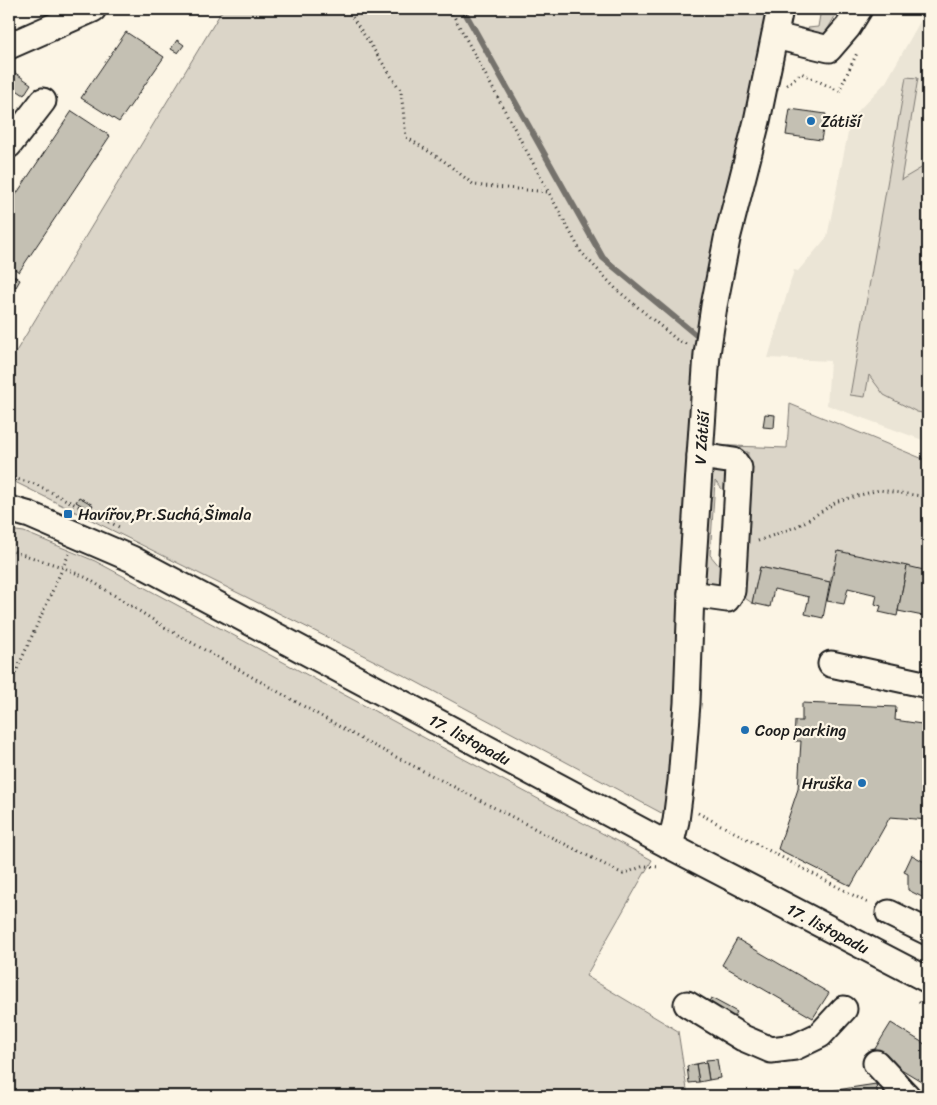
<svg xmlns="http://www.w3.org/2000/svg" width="937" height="1105" viewBox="0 0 937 1105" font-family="Sriracha,sans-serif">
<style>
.built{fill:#ebe5d6}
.green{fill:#dbd5c8;stroke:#7c7872}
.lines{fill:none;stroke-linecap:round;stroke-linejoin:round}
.stream{stroke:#75726c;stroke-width:6}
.building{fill:#c4c0b3;stroke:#1c1c1c}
.minor-casing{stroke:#1c1c1c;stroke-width:29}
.path{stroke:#1c1c1c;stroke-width:3;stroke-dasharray:1 4;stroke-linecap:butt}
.minor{stroke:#fcf5e5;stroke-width:25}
.poi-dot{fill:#1f6fb2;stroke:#fcf5e5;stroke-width:2}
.labels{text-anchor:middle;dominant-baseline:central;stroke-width:4.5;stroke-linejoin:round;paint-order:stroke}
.poi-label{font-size:16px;fill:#1c1c1c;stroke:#fcf5e5;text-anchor:start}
.street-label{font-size:16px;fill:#1c1c1c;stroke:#fcf5e5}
</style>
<rect width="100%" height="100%" fill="#fcf5e5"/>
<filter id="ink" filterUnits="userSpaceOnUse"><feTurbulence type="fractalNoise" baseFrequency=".02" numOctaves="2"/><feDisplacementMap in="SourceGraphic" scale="10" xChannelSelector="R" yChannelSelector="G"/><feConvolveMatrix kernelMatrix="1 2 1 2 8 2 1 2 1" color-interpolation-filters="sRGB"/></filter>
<g filter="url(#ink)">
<path class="built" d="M927 9H928V442L827 405 830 361 768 358 794 270 798 271 827 237 851 118 886 82Z"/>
<g class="green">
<path d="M223 9H780L712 360 706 445 787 448 790 404 928 461V592L903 586 904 580 834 565 830 582 760 567 752 603 742 596 740 589 748 452 714 451 726 469 731 499 715 481 710 555 725 573 722 585 694 601 669 817 407 677 9 479V363Z"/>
<path d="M821 9H839L825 34 818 37 811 34 808 28 818 27Z"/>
<path d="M906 77 918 78 901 180 928 164V414L917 412 884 395 869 375 865 397 850 395Z"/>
<path d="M9 530 24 532 95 561 652 860 586 976 678 1031 688 1096H9Z"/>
</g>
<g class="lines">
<path class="stream" d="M463 9 603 258 696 335"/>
</g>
<g class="building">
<path d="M126 32 164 57 119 122 81 98Z"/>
<path d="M177 40 184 45 178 53 171 49Z"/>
<path d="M11 70 31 84 24 95 9 85V74Z"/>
<path d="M790 109 826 114 821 140 786 135Z"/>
<path d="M72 111 110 136 19 272 9 265V205Z"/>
<path d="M10 273 20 280 16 287 9 282Z"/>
<path d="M765 414 775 415 774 428 763 427Z"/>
<path d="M79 497 93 505 90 510 76 502Z"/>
<path d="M838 551 907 566 897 616 879 612 881 606 875 604 877 595 848 588 844 604 827 601Z"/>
<path d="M907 566 928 571V617L898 611Z"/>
<path d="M760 567 830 582 823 618 805 614 809 597 774 589 770 607 752 603Z"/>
<path d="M802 703 896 707 895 720 928 725V820L890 817 851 886 778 849 798 789 801 741H794L795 721H802Z"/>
<path d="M912 855 928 864V895L924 898 908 890V874L904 872Z"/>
<path d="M737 939 829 993 813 1018 722 965Z"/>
<path d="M711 998 737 1012 731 1023 705 1009Z"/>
<path d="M891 1023 928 1046V1079L926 1084 873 1052Z"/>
<path d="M717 1059 720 1078 709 1080 706 1060Z"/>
<path d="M706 1062 709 1080 699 1082 696 1064Z"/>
<path d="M696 1064 699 1082 689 1083 687 1066Z"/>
<path d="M928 1079V1096H918Z"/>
<path d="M876 1084 878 1096 804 1095Z"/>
</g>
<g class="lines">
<defs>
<g id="minor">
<path d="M775 36 829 49 848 27 859 9"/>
<path d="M9 46 93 9"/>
<path d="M9 145 43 101"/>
<path id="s1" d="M9 509 30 515 132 559 670 846 928 980"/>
<path d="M691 594 727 599 732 591 739 468 734 461 700 456"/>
<path d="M831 664 928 685"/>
<path id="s2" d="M670 846 676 821 681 781 687 703 691 594 700 456 707 354 714 306 727 239 757 121 780 9"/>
<path d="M889 913 928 932"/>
<path d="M687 1004 743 1038 771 1050 795 1047 820 1035 844 1009"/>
<path d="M876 1063 907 1096"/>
</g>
</defs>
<use href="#minor" class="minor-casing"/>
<g class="path">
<path d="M347 9 401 91 406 137 444 161 474 185 548 192"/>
<path d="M450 9 581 252 616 289 676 339 686 344"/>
<path d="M787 85 801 73 839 91 857 53"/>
<path d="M9 477 35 484 119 527"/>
<path d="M758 541 798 526 838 501 879 490 928 497"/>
<path d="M9 550 62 567 87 578 166 628 363 740 623 874 644 866 660 867"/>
<path d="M9 687 69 554"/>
<path d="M698 813 870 904"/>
<path d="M919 1002 928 1010"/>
</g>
<use href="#minor" class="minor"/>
</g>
</g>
<g class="poi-dot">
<circle cx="811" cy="121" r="5"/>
<rect x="63" y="509" width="10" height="10" rx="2.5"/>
<circle cx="745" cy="730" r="5"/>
<circle cx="862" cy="783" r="5"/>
</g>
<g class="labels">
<g class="poi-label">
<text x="821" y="121">Zátiší</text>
<text x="78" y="514">Havířov,Pr.Suchá,Šimala</text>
<text x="755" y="730">Coop parking</text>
<text x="852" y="783" text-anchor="end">Hruška</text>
</g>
<g class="street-label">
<text stroke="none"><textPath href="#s2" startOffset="410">V Zátiší</textPath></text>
<text stroke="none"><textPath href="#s1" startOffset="516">17. listopadu</textPath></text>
<text stroke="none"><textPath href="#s1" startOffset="921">17. listopadu</textPath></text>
</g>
</g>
<rect width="937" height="1105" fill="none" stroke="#fcf5e5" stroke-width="30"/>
<rect x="15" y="15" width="907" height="1075" fill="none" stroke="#1c1c1c" stroke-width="2" filter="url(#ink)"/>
</svg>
